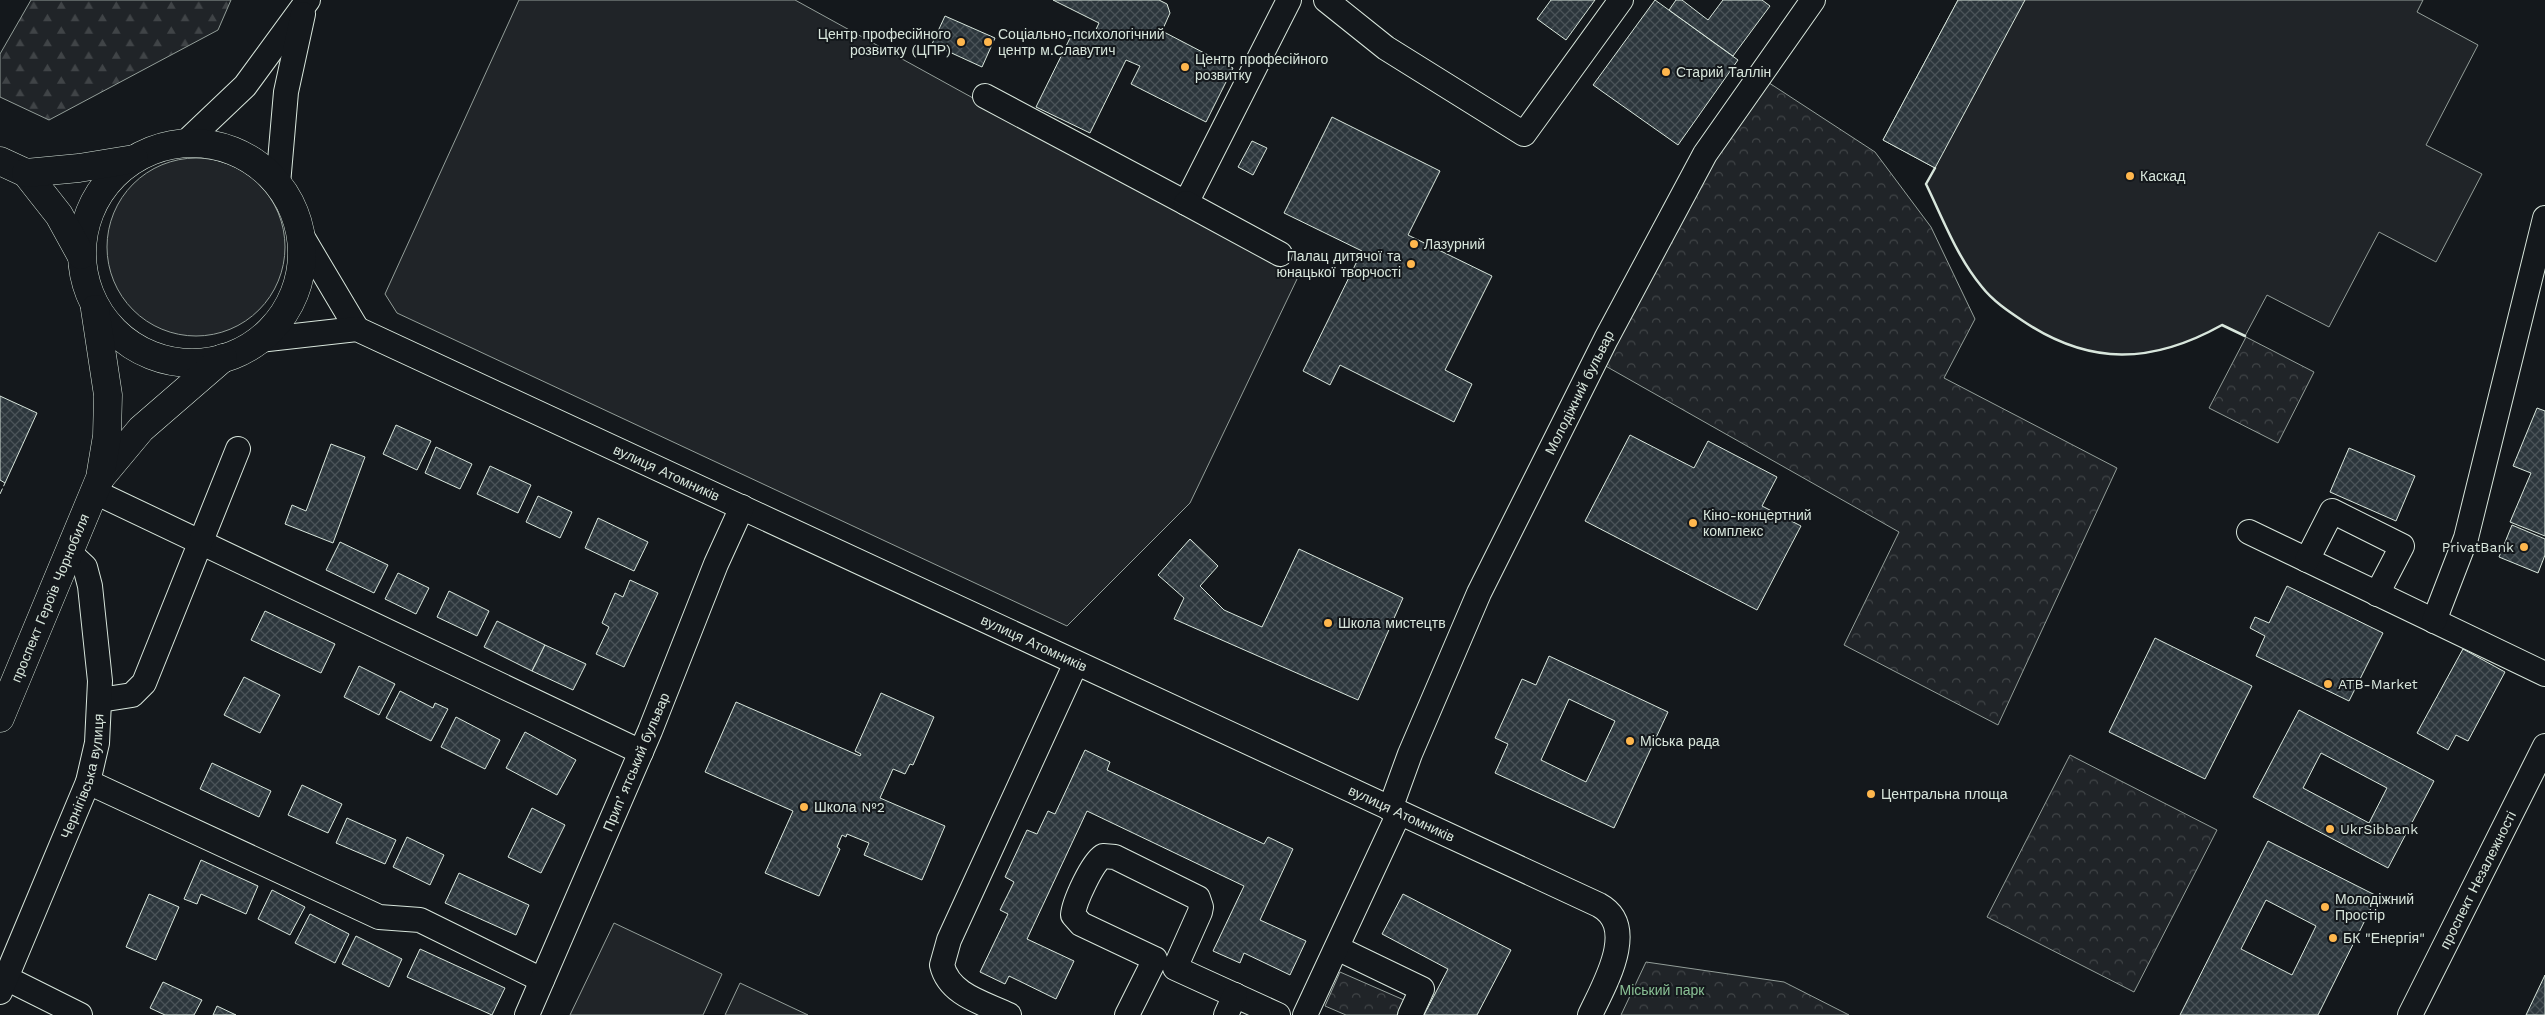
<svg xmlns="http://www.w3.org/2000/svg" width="2545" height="1015" viewBox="0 0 2545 1015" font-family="'Work Sans',sans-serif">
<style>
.grass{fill:#202428;stroke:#939e99}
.forest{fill:url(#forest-firs);stroke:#939e99}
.park{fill:url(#park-crowns);stroke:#939e99}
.building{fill:url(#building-cross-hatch);stroke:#d8e6dc;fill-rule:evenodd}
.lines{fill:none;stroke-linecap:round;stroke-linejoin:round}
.minor-casing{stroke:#d8e6dc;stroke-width:26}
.major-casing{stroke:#d8e6dc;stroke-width:29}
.minor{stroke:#14181c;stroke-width:24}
.major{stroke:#14181c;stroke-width:28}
.fence{stroke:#d8e6dc;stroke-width:1;stroke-dasharray:6 2.5;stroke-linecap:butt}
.wall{stroke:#d8e6dc;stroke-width:2.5}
.poi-dot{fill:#ffb74d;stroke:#14181c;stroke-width:2}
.labels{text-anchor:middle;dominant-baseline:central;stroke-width:4;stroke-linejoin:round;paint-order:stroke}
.poi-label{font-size:14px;fill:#d8e6dc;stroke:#14181c;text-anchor:start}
.street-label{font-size:14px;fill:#d8e6dc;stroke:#14181c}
.park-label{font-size:14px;fill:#8ac095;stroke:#14181c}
</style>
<defs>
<pattern id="forest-firs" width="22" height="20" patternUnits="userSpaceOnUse" patternTransform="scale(1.25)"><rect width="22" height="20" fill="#202428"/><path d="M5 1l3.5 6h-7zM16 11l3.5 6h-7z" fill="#404447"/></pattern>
<pattern id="park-crowns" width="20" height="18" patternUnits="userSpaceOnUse" patternTransform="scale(1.25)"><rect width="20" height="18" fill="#202428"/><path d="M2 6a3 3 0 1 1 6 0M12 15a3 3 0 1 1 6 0" fill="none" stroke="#404447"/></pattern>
<pattern id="building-cross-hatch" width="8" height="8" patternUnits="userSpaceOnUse" patternTransform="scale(1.25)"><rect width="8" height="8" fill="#2c363c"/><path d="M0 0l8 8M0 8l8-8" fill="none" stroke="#4a5358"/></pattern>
</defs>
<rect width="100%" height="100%" fill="#14181c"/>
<g class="grass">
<path d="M519 0H795L1298 277 1190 503 1067 626 397 313 385 294Z"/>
<path d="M1958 0H2423L2417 12 2478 45 2426 145 2482 174 2436 262 2379 232 2329 327 2267 295 2245 336 2222 325C2152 364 2090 366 2023 321 2008 310 1993 301 1982 287 1957 257 1943 219 1926 184L1935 168 1883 140Z"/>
<circle cx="196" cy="247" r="89"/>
<path d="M614 923 722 974 703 1015H570Z"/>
<path d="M740 983 808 1015H725Z"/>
</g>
<path class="forest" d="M31 0H231L218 30 49 120 0 97V54Z"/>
<g class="park">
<path d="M1760 77 1875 152 1931 227 1975 319 1944 378 2117 468 1998 725 1844 645 1899 532 1602 364Z"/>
<path d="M2246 337 2314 372 2278 443 2209 408Z"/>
<path d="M2070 755 2217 830 2134 992 1987 917Z"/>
<path d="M1646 962 1784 982 1849 1015H1621Z"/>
<path d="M1340 972 1404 1000 1397 1015H1346L1325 1006Z"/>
</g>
<g class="building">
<path d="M1053 0H1159L1167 4 1170 13 1162 31 1233 68 1206 122 1131 84 1140 66 1126 60 1090 133 1036 107 1073 32 1091 40 1099 23Z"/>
<path d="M1551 0H1595L1566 40 1537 19Z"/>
<path d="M1655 0 1738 60 1678 145 1593 85Z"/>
<path d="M1676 0H1682L1708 20 1723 0H1762L1770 6 1733 56 1669 10Z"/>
<path d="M1958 0H2025L1935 168 1883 140Z"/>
<path d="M945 16 995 38 982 67 932 44Z"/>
<path d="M1332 117 1440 171 1408 235 1492 276 1445 370 1472 384 1454 422 1340 365 1330 385 1303 371 1362 251 1284 213Z"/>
<path d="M1252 141 1267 148 1253 175 1238 167Z"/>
<path d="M0 396 37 413 5 483 0 480Z"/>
<path d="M2537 408 2545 411V536L2510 522 2531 473 2513 466Z"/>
<path d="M396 425 431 441 417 470 383 454Z"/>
<path d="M1630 435 1694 468 1708 441 1777 477 1762 506 1801 526 1757 610 1585 521Z"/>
<path d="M331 444 365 457 333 543 285 524 292 505 306 511Z"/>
<path d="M436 447 472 464 460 489 425 473Z"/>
<path d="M2349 448 2415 476 2396 521 2330 492Z"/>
<path d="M490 466 531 485 518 513 477 494Z"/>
<path d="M538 496 572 512 560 538 526 522Z"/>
<path d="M598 518 648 542 634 571 585 548Z"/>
<path d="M2512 525 2545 539V555L2538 573 2499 557Z"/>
<path d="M1190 539 1218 566 1200 586 1224 610 1262 627 1299 549 1403 598 1358 700 1174 619 1184 598 1158 575Z"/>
<path d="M340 542 388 565 374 593 326 570Z"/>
<path d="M398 573 429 588 416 614 385 599Z"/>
<path d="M630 580 658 593 624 667 596 654 609 627 602 623 615 593 623 597Z"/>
<path d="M2287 586 2383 633 2349 701 2256 656 2265 636 2250 628 2255 617 2269 623Z"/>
<path d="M449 591 489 611 477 636 437 617Z"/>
<path d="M265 611 335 644 321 673 251 640Z"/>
<path d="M497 621 545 645 532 671 484 647Z"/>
<path d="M2155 638 2252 686 2205 779 2109 732Z"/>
<path d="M545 645 586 664 573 690 532 671Z"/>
<path d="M2463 649 2505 672 2468 741 2456 735 2448 750 2417 733Z"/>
<path d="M1549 656 1668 712 1614 828 1495 773 1508 744 1495 738 1522 679 1536 685ZM1569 699 1615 721 1586 782 1541 760Z"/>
<path d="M359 666 395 684 379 715 344 697Z"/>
<path d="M244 677 280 695 260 733 224 715Z"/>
<path d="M400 691 433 708 435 703 448 709 431 741 386 718Z"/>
<path d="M881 693 934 717 913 765 910 764 905 774 893 769 880 798 945 826 922 880 864 855 869 843 847 834 846 837 842 835 837 847 840 849 819 896 765 873 793 811 705 772 736 702 860 756 861 754 855 751Z"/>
<path d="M2299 710 2434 781 2388 868 2253 797ZM2321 753 2387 788 2369 823 2303 788Z"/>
<path d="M456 717 500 740 485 769 441 747Z"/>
<path d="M525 732 576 760 557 795 506 768Z"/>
<path d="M1085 750 1110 762 1107 770 1264 844 1268 837 1293 849 1260 920 1306 941 1290 975 1244 953 1240 963 1213 951 1244 886 1087 811 1027 939 1074 961 1056 999 1009 976 1005 984 980 972 1008 914 1000 910 1014 882 1005 877 1027 830 1037 834 1048 811 1055 814Z"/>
<path d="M212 763 271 791 259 817 200 789Z"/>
<path d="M302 785 342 804 328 833 288 815Z"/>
<path d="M532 808 565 825 541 873 508 857Z"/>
<path d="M347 818 396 840 385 864 336 843Z"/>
<path d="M407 837 444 855 430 885 393 867Z"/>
<path d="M2268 841 2377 896 2318 1015H2180ZM2266 900 2316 926 2292 975 2241 949Z"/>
<path d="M201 860 258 886 246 914 201 894 197 904 184 899Z"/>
<path d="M459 873 529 905 516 935 445 903Z"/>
<path d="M272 890 305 907 290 935 258 919Z"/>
<path d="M149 894 179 907 156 960 126 947Z"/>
<path d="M1403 894 1511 950 1477 1015H1424L1448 969 1382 934Z"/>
<path d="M310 914 349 934 335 963 295 943Z"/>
<path d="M356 936 402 959 389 987 342 964Z"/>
<path d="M420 949 505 988 492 1015 407 977Z"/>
<path d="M2545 975V1015H2526Z"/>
<path d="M163 982 202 1000 194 1015H165L150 1008Z"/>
<path d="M217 1006 236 1015H213Z"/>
</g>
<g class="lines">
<defs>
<g id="minor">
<path d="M1326 0 1386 48 1524 134 1621 0"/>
<path d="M985 96 1186 203 1289 0"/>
<path d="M186 142 245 86 308 0"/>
<path d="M278 184 286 92 303 14"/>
<path d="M1186 203 1280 254"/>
<path d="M300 233 357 329"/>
<path id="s1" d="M259 340 357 329 1599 905C1639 927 1604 985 1590 1015"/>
<path d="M95 492 641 752"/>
<path d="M2249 532 2545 674"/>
<path d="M2307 560 2332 511 2402 546 2377 594"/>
<path d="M2434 621 2466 538 2545 218"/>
<path d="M100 700 132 695 144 683 238 449"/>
<path d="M88 782 379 917 420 920 542 980"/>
<path id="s2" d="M1390 809 1410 754 1479 593 1606 339 1705 154 1813 0"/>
<path d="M1337 948 1422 989 1410 1015"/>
<path d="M6 978 80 1015"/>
<path id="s3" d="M0 992 88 782 97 743 100 681 90 586 85 567 70 553"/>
<path d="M527 1015 650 731 716 564 742 507"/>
<path d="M1009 1015C984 1003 949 995 942 965L949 940 1076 663"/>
<path d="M1127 1015 1155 959 1081 924 1073 915C1074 902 1092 863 1103 856L1115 857 1198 898 1201 907 1200 912 1175 968 1278 1015"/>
<path d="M1226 1015 1235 995"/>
<path d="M1305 1015 1399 813"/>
<path id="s4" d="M2410 1015 2545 746"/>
</g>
<g id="major">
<circle cx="192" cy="253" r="110"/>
<path d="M0 161 26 173 59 215 81 255"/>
<path d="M26 173 79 168 134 159"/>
<path d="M101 477 141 429 223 358"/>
<path id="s5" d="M0 718 100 478 107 436 108 395 95 309"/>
</g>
</defs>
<use href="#minor" class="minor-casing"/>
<use href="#major" class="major-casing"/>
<use href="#minor" class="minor"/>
<use href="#major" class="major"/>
<path class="fence" d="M0 494 5 483"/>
<path class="wall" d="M1935 168 1926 184C1943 219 1957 257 1982 287 1993 301 2008 311 2023 321 2090 366 2152 364 2222 325L2245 336"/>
</g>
<g class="poi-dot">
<circle cx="961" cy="42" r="5"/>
<circle cx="988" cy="42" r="5"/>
<circle cx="1185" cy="67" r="5"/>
<circle cx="1666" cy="72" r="5"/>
<circle cx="2130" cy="176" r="5"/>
<circle cx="1414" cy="244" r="5"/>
<circle cx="1411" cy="264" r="5"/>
<circle cx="1693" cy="523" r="5"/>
<circle cx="2524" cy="547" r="5"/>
<circle cx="1328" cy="623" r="5"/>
<circle cx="2328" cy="684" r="5"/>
<circle cx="1630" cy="741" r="5"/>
<circle cx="1871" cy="794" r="5"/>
<circle cx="804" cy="807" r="5"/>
<circle cx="2330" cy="829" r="5"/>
<circle cx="2325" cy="907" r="5"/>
<circle cx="2333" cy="938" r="5"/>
</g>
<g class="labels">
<g class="poi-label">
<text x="951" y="34" text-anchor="end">Центр професійного<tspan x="951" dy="16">розвитку (ЦПР)</tspan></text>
<text x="998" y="34">Соціально-психологічний<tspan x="998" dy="16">центр м.Славутич</tspan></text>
<text x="1195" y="59">Центр професійного<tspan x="1195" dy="16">розвитку</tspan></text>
<text x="1676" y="72">Старий Таллін</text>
<text x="2140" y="176">Каскад</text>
<text x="1424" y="244">Лазурний</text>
<text x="1401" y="256" text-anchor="end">Палац дитячої та<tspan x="1401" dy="16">юнацької творчості</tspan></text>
<text x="1703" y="515">Кіно-концертний<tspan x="1703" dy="16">комплекс</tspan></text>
<text x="2514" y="547" text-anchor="end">PrivatBank</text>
<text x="1338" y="623">Школа мистецтв</text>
<text x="2338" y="684">ATB-Market</text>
<text x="1640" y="741">Міська рада</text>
<text x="1881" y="794">Центральна площа</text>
<text x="814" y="807">Школа №2</text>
<text x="2340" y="829">UkrSibbank</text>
<text x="2335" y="899">Молодіжний<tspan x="2335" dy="16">Простір</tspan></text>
<text x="2343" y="938">БК "Енергія"</text>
</g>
<g class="street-label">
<text stroke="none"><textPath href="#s2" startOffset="458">Молодіжний бульвар</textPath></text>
<text stroke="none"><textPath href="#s1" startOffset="440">вулиця Атомників</textPath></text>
<text stroke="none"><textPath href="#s5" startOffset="130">проспект Героїв Чорнобиля</textPath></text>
<text stroke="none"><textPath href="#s1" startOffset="845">вулиця Атомників</textPath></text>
<text transform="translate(636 762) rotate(-67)">Припʼятський бульвар</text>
<text stroke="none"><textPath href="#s3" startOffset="232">Чернігівська вулиця</textPath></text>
<text stroke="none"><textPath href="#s1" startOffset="1250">вулиця Атомників</textPath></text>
<text stroke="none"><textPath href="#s4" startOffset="151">проспект Незалежності</textPath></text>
</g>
<g class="park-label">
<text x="1662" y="990">Міський парк</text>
</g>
</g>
</svg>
